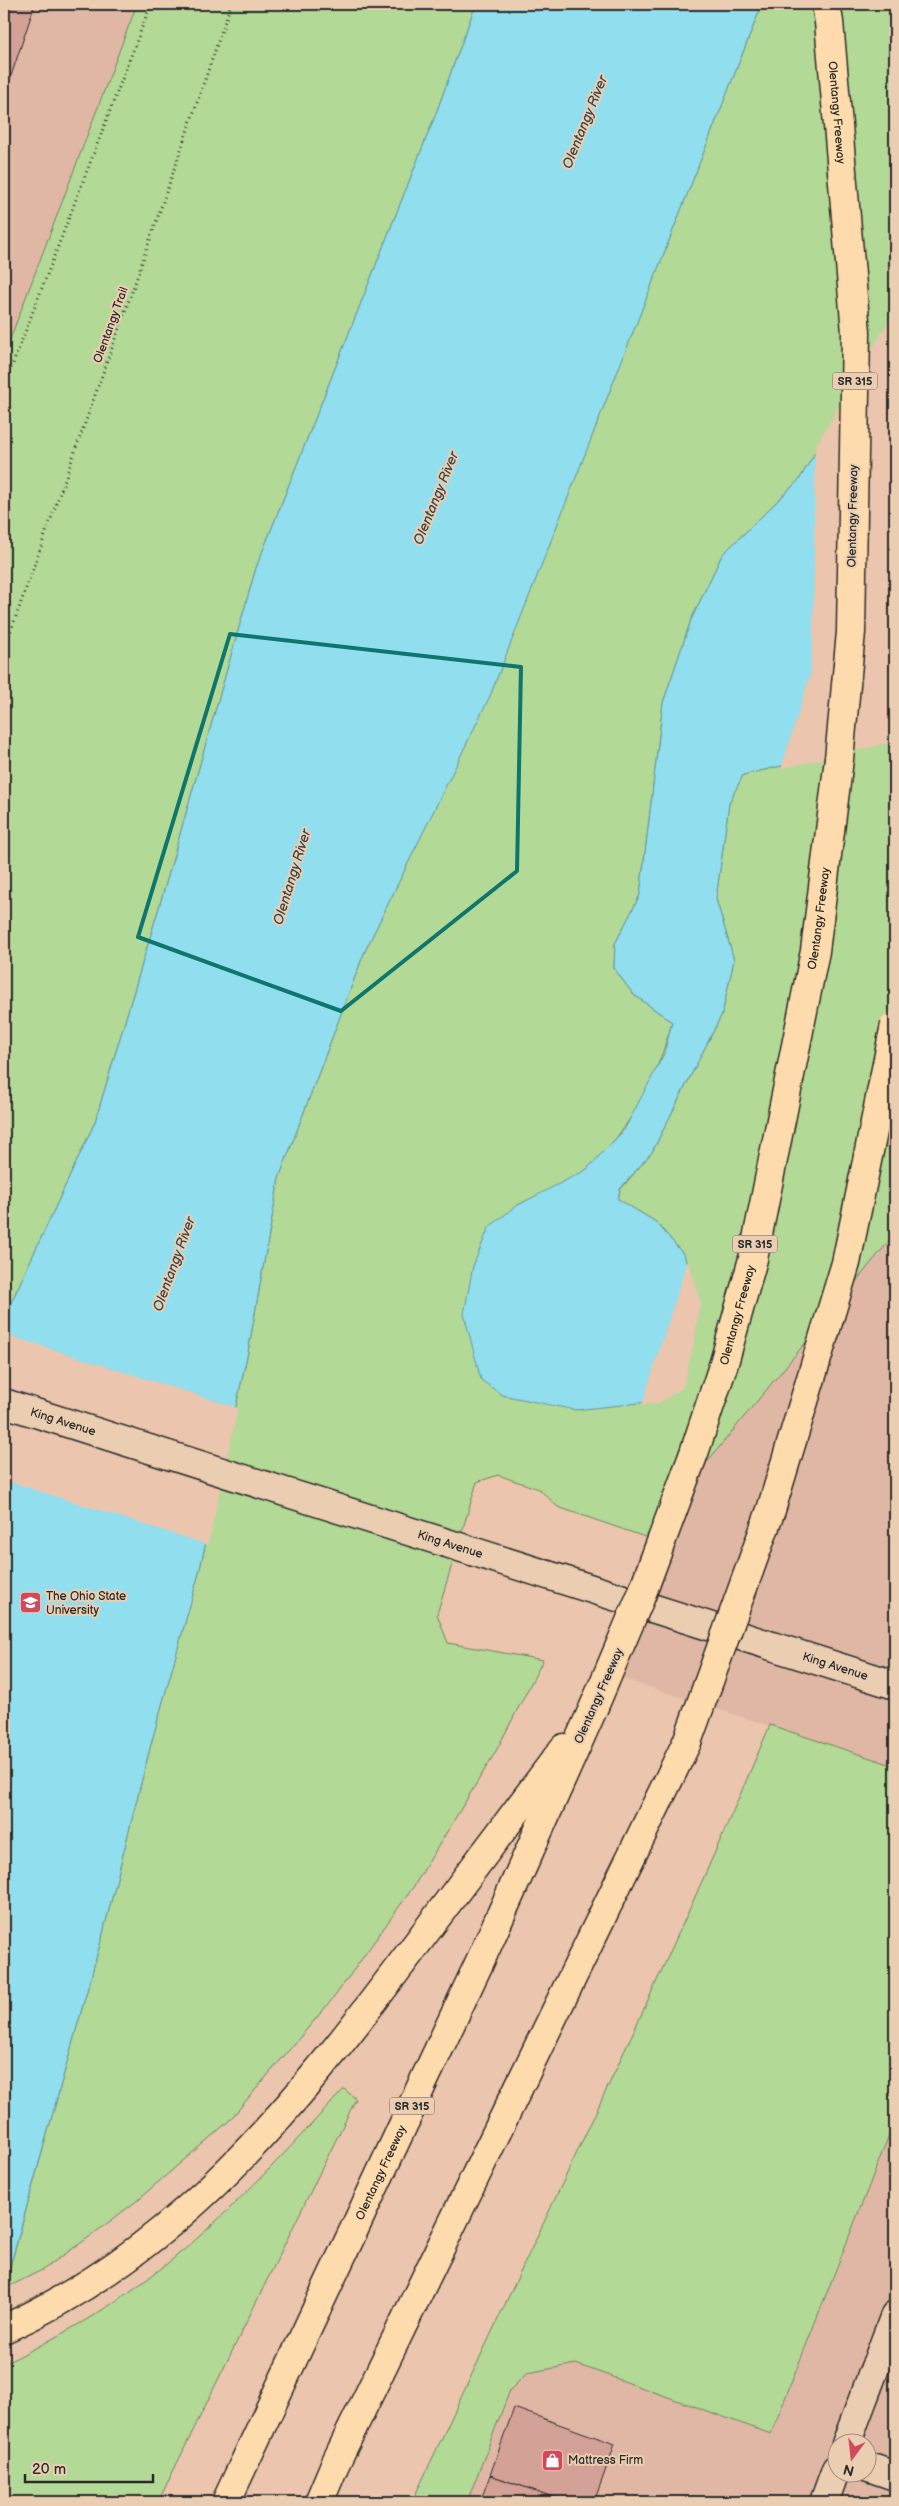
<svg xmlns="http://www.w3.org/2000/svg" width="899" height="2506" viewBox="0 0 899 2506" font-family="'Balsamiq Sans',sans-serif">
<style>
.built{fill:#e0b7a5;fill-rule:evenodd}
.green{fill:#b2d995;stroke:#6e8260}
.water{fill:#90deee;stroke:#6896a0}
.pier{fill:#ebc5ae}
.building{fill:#d4a196;stroke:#2b2b2b}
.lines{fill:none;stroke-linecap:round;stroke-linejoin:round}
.street-casing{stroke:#2b2b2b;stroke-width:31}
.secondary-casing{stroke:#2b2b2b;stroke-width:31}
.highway-casing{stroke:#2b2b2b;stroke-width:31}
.path{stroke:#2b2b2b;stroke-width:3;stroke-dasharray:1 4;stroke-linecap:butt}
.street{stroke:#ebceb2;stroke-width:28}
.secondary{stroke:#ebceb2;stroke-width:28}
.highway{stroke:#fedbac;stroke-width:28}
.highway-bridge-casing{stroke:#2b2b2b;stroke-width:31;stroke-linecap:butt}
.highway-bridge{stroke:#fedbac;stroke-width:28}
.marked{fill:none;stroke:#0f766e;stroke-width:4;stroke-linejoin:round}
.labels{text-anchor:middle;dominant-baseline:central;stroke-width:4;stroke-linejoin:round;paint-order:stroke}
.shield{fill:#ebceb2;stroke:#655c54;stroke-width:1}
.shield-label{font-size:11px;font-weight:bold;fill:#2b2b2b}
.street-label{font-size:12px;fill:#2b2b2b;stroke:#ebceb2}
.poi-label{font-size:12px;fill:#2b2b2b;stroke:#ebceb2;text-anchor:start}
.water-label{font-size:14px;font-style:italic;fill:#3a4648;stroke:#ebceb2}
</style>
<rect width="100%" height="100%" fill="#ebc5ae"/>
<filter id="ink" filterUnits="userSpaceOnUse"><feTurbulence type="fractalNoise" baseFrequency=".02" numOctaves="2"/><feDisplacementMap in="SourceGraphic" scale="10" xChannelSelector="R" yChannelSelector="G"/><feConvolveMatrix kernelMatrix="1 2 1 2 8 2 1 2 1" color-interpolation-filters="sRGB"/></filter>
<g filter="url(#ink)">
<g class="built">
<path d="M4 4H137L4 355Z"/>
<path d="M895 1234V1766L599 1671 645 1537Z"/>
<path d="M895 2120V2502H467L510 2390 527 2373 576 2364 771 2434ZM836 2444H866V2474H836Z"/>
</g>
<g class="green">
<path d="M137 4H476L435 116 256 568 163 894 95 1122 10 1305 4 1327V355Z"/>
<path d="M762 4H895V312L892 322 799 480 722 555 691 620 663 703 640 895 615 944 614 968 633 994 672 1022C658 1076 630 1131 587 1169 574 1181 534 1197 516 1206L698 1301 684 1255 656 1222 618 1199 620 1190 652 1152 722 1014 734 960 716 899 729 803 743 775 895 739V1234L645 1537 558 1507 539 1489 498 1475 477 1482 437 1614 448 1643 543 1660 496 1751 414 1886 335 1996 228 2122 134 2203 92 2235 44 2269 4 2289 102 1937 151 1744 199 1573 248 1352 279 1178 364 953 490 695Z"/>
<path d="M770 1725 895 1766V2120L771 2434 576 2364 527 2373 510 2390 467 2502H412C532 2244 659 1988 770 1725Z"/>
<path d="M344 2089 356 2099 158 2502H4V2364C40 2346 76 2327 110 2305 200 2247 272 2167 344 2089Z"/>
</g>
<g class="water">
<path d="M476 4H762L490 696 364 953 279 1178 248 1352 199 1573 151 1744 102 1937 4 2288V1327L10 1305 95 1122 163 894 256 568 435 116Z"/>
<path d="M892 322 895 739 743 775 729 803 716 899 734 960 722 1014 652 1152 620 1189 618 1199 656 1222 684 1255 698 1301 658 1401 575 1410 502 1395 481 1380 464 1314 473 1266 489 1227 516 1206 586 1170 624 1130 664 1054 672 1022 633 994 614 968 615 944 640 895 663 703 691 620 722 555 799 480Z"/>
</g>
<g class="pier">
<path d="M895 310V741L781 769 810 675 813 639 815 447Z"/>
<path d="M688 1259 700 1301 694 1343 683 1388 659 1403 642 1405Z"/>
<path d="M4 1334 238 1408 208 1545 4 1480Z"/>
</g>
<g class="building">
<path d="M4 4H35L4 97Z"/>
<path d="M514 2408 615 2444 594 2502H567L490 2475Z"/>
<path d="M490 2475 567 2502H480Z"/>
</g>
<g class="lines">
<defs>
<path id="street" d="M866 2466 895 2476"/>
<g id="secondary">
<path id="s1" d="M4 1403 895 1685"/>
<path d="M846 2444 895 2315"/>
<path d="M824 2502 836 2469"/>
</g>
<g id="highway">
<path id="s2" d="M826 4 829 22 856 332 851 632 839 759"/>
<path d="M4 2329C181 2249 292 2109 406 1958 459 1888 511 1818 564 1748"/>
<path id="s3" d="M226 2502 482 1957 593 1709"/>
<path d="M319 2502 335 2464 687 1742"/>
</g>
</defs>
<use href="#street" class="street-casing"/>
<use href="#secondary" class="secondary-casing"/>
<use href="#highway" class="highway-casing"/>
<g class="path">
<path d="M4 387 151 4"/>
<path d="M4 650 134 286 231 4"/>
</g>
<use href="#street" class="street"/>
<use href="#secondary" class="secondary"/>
<use href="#highway" class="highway"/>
<defs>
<g id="highway-bridge">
<path id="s4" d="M593 1709 641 1596 694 1453 724 1363 753 1259 815 951 839 759"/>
<path d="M687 1742 771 1510 846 1263 895 1025"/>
</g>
</defs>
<use href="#highway-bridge" class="highway-bridge-casing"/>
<use href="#highway-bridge" class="highway-bridge"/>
</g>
</g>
<path class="marked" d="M230 634 521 667 517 871 341 1011 138 937Z"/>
<defs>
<symbol id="university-square" viewBox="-11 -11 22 22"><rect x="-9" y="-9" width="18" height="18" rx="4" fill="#d1495b" stroke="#ebceb2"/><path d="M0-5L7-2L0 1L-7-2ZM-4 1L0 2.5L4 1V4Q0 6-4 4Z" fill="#fff"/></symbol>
<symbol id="shop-square" viewBox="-11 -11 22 22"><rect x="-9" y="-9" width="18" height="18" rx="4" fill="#d1495b" stroke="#ebceb2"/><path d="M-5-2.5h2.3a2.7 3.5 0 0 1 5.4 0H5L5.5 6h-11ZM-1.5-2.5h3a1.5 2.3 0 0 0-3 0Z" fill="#fff"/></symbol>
</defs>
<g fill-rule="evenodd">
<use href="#university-square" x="18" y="1590" width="25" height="25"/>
<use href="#shop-square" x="540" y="2448" width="25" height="25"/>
</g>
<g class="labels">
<g class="shield">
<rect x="832.5" y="372.5" width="45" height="17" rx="4"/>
<rect x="732.5" y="1235.5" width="45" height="17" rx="4"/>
<rect x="389.5" y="2097.5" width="45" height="17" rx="4"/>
</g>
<g class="shield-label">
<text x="855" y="381">SR 315</text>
<text x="755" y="1244">SR 315</text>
<text x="412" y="2106">SR 315</text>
</g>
<g class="street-label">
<text stroke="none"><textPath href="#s2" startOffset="109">Olentangy Freeway</textPath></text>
<text transform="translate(111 325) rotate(-70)">Olentangy Trail</text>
<text transform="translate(853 516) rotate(-89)">Olentangy Freeway</text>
<text stroke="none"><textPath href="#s4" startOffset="825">Olentangy Freeway</textPath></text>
<text stroke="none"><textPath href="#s4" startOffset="420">Olentangy Freeway</textPath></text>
<text stroke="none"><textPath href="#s1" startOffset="62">King Avenue</textPath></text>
<text stroke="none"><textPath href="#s1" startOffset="468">King Avenue</textPath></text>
<text stroke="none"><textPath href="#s1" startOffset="872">King Avenue</textPath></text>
<text transform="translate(599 1696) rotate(-66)">Olentangy Freeway</text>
<text stroke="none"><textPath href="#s3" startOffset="364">Olentangy Freeway</textPath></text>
</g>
<g class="poi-label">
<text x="46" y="1596">The Ohio State<tspan x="46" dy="14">University</tspan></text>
<text x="568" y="2460">Mattress Firm</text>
</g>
<g class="water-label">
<text transform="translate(585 122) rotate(-68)">Olentangy River</text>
<text transform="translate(436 498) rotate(-68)">Olentangy River</text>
<text transform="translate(292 877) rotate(-73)">Olentangy River</text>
<text transform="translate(174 1264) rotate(-70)">Olentangy River</text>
</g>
</g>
<rect width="899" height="2506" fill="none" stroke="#ebceb2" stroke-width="20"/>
<rect x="10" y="10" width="879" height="2486" fill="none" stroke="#2b2b2b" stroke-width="2" filter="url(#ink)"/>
<g transform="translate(852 2458) rotate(195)"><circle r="24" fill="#ebceb2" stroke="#9e8d7c"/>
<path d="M0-4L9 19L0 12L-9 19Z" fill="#d1495b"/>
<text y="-8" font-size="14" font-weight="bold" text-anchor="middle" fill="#2b2b2b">N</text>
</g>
<path d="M25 2474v8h128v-8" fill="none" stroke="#2b2b2b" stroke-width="2.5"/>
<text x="32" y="2474" font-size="15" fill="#2b2b2b" stroke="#ebceb2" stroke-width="4" paint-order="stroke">20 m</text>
</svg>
